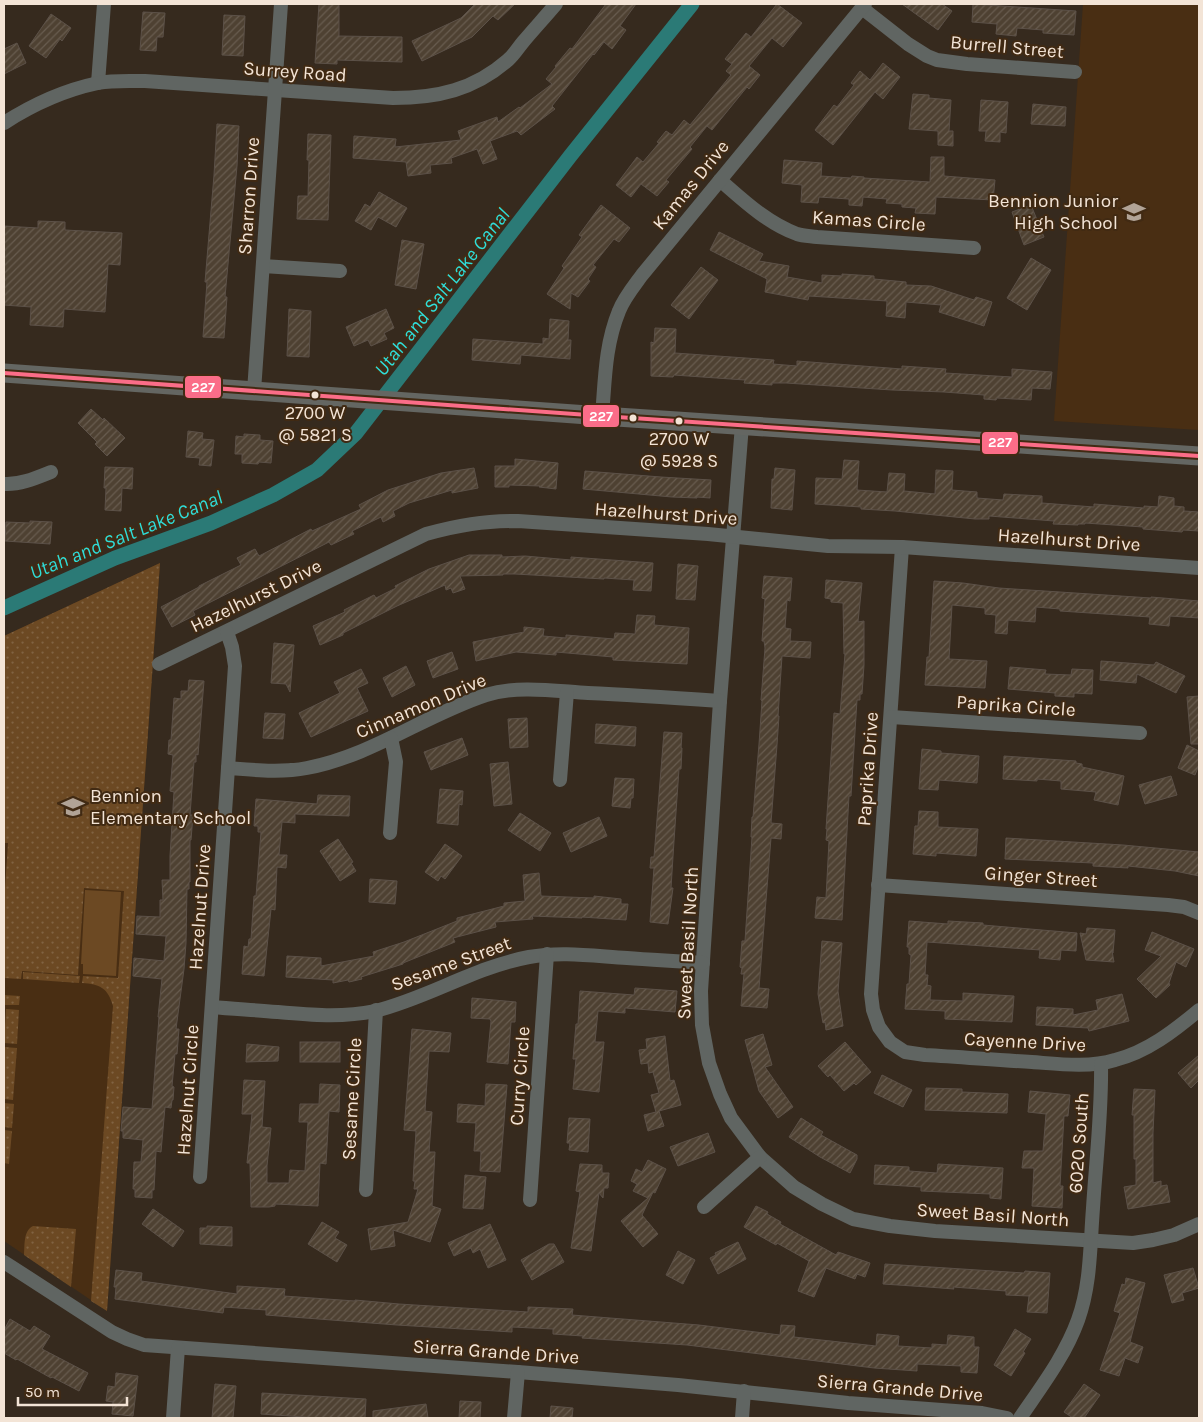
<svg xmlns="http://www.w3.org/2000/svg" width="1203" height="1422" viewBox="0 0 1203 1422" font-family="Karla,sans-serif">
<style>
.built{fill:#492e13}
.grass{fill:url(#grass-dots)}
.park{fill:#6c4923}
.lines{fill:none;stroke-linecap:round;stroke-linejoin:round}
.canal{stroke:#2b7a76;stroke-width:15}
.building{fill:url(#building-hatch);stroke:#5c5148}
.minor{stroke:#606562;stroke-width:14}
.secondary{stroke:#646662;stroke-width:19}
.bus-1-casing{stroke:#412a13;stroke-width:8}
.bus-1{stroke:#fb6d88;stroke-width:4}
.bus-dot{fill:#f3e4d6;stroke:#412a13;stroke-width:2}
.labels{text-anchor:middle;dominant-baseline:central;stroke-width:4;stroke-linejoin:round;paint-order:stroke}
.bus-label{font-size:18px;fill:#f3e4d6;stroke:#412a13}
.street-label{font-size:19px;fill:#f3e4d6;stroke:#412a13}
.poi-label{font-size:19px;fill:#f3e4d6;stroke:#412a13;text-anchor:end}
.water-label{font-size:20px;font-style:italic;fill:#2fddd9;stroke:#412a13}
.line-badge{stroke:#412a13;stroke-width:2}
.badge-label{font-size:14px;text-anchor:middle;font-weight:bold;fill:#fff}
</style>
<defs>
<pattern id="grass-dots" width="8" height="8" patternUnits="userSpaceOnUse" patternTransform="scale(1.25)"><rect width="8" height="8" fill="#6c4923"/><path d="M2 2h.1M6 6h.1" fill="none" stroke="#816342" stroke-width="1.8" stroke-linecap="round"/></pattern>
<pattern id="building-hatch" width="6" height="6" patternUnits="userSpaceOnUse" patternTransform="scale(1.25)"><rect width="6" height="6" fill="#4e4132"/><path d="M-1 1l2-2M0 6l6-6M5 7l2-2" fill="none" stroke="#685c4f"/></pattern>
</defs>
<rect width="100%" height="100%" fill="#362a1e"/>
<g class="built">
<path d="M1083 4H1199V430L1054 421Z"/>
<path d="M160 563 107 1311 4 1241V636Z"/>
</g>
<g class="grass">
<path d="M160 563 107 1311 91 1301 113 1006C108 988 100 984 82 983L83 976 118 978 124 891 84 888 78 975 22 971 21 979 4 978V903L8 843H4V636Z"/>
<path d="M23 972 80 976 79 983 23 979Z"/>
<path d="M4 995 20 996 19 1005H4Z"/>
<path d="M6 1009 19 1010 17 1044 4 1043Z"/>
<path d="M4 1047 17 1048 13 1100 4 1099Z"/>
<path d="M4 1103 14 1104 12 1128 4 1127Z"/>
<path d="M4 1130 12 1131 9 1164 4 1163Z"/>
<path d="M33 1226 76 1229 71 1287 24 1255C25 1245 23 1231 33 1226Z"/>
</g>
<path class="park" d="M85 890 121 892 116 976 83 974V964H81Z"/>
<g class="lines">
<path class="canal" d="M4 608 115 558 211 523 273 495 317 470 356 433 571 155 692 4"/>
</g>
<g class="building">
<path d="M319 4H339V36L402 37V62L337 60V64L315 63Z"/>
<path d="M475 4H515L498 20 493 16 472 37 422 61 412 41 461 18Z"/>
<path d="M606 4H636L620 26 626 30 612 49 604 42 594 55 593 54 552 106 555 109 521 135 517 131 490 141 497 159 483 164 477 149 451 158 452 163 430 165 431 173 408 176 406 162 353 158 354 136 396 139 395 147 461 140 458 131 497 117 498 122 519 107 520 108 552 84 546 79 556 67 555 66 570 48 572 49Z"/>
<path d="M777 4 802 23 783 47 772 38 749 66 760 75 749 89 747 87 712 130 707 126 690 147 692 149 666 180 669 182 657 196 641 184 631 197 616 185 637 157 643 162 659 143 657 142 666 131 672 135 684 120 690 125 731 75 726 71 732 64 725 59 746 33 751 37Z"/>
<path d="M902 4H942L952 11 938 30Z"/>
<path d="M973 4 1076 11 1074 35 1043 33V30L1017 28 1016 36 996 34 997 24 972 22Z"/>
<path d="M143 12 165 13 163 37H157L156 51 140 50Z"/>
<path d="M51 14 71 28 62 41 60 39 46 58 29 46Z"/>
<path d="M224 15 245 16 243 56 222 55Z"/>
<path d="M17 43 26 63 4 74V49Z"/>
<path d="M883 63 900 77 883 99 875 92 833 145 815 130 834 105 837 107 854 85 851 83 860 71 870 80Z"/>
<path d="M913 94 929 95V98L951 100 949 131H953V146L938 145V131L909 129Z"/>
<path d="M981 100 1008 102 1006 133 1000 132V142L985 141 986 131H979Z"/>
<path d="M1033 104 1066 107 1065 126 1031 124Z"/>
<path d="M217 124 239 126 237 166 225 297H227L224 338 203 337 207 282H205L214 175Z"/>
<path d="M308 134 331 135 328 220 297 219 298 196H308L309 160H307Z"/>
<path d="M931 157H944V176L995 180 993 200 936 197 935 214 915 213 916 208 902 207V204L886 203 887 199 863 197 862 206 849 205V199L819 197 818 203 801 202 802 185 782 183 784 160 822 163 821 176 851 178 852 176 864 177V178L930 182Z"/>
<path d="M379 192 407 208 396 227 378 217 371 230 355 221 365 204 370 207Z"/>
<path d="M601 205 630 228 619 242 614 239 593 265 596 267 588 279 590 281 578 297 571 293 570 309 547 294 564 268 562 266 582 237 579 235Z"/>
<path d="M1031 205 1044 237 1024 245 1012 212Z"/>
<path d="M38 221 65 222V230L122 233 120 265 108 264 105 312 64 309 63 327 30 325 31 307 4 305V226L38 228Z"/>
<path d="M719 232 763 254 759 261 789 266 787 277 822 283V275L842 276V274L874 276V279L906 282V285L931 286 974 300 976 297 992 302 984 326 939 312 941 305 906 302 905 318 886 316 887 301 809 296 808 300 765 292 767 279 710 250Z"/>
<path d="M402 240 424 244 416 289 395 285Z"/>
<path d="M1031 258 1051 270 1027 310 1007 298Z"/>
<path d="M701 267 718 280 689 319 671 305Z"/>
<path d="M289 309 311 311 309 357 287 356Z"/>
<path d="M386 309 394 328 384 333 387 339 371 346 368 340 354 346 346 327Z"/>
<path d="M550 319 569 321 568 340H571L570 359 521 355 520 364 472 360 473 339 543 344V338L549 339Z"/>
<path d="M655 328 676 329 675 353 774 360 773 364 797 366V361L902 369V366L946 369 945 373 1012 377V369L1052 372 1050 389 1032 388 1031 400 997 398 996 400 984 399V395L944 392 892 390 786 383H772V385L744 383 745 380 674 375 673 377 651 376V342L654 343Z"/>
<path d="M91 409 103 420 104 418 125 438 107 456 95 444 97 442 78 423Z"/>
<path d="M188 431 203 433 202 439 214 440 211 466 199 465 200 458 186 457Z"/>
<path d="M244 434 260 435V440L273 441 271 463 259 462 258 464 242 463V454H235L236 436 244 437Z"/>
<path d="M515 459 558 463 556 489 539 487 540 486 509 485V487H495V466H515Z"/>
<path d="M844 460 859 461 857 490 887 492 889 473 905 474 904 491 935 494 936 470 953 471 952 490 977 492V498L1003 500 1004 494 1042 496V503L1094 507V504L1144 508V506L1158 507 1159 496 1174 498V506L1184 507V511L1199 512V531L1183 530 1182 532 1143 529V527L1085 523V524H1078V525L1053 524 1054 521 989 516V519H975L895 511 861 509V507L815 504 816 478 842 479Z"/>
<path d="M105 467 133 468 132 489 122 488 121 511 105 510 106 488H104Z"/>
<path d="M474 468 478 488 452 493V490L409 503 393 511 395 516 383 522 381 517 352 531 354 534 331 545 329 542 193 611 195 615 172 627 161 607 199 587V586L241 565 237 558 255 549 259 556 261 555 311 529 312 531 361 509 359 505 388 490 441 473Z"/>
<path d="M775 468 795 470 792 510 771 508 772 479H774Z"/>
<path d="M585 471 661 477 711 480 710 498 697 497V498L672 497 583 489Z"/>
<path d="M30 521 52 522 50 544 5 541 6 522 30 523Z"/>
<path d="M469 555H502V557L525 556 571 560V557L653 563 651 591 633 590 634 580 604 578V579L515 574H503V575L460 576 465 589 453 593 451 588 446 590 445 585 397 606 343 633V635L320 645 313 626 345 612 344 610 374 595 376 598 396 588 395 586 429 569Z"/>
<path d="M678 564 698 566 695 600 676 599Z"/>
<path d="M764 576 792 578 790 601 787 600 785 628 791 629 790 641 811 642 810 658 782 656 778 716H779L777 745 771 823 782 824 781 839 771 838 759 988 769 989 767 1008 741 1006 744 974H741L742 968 740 967 742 941H745L752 837H751L752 817H753L759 744 762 701 761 700 765 648 764 641H762L765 599 762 598Z"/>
<path d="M826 580 862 583 858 622 864 621V665L862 694H860V700H857L851 796H849L842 920 815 918 817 897 826 898 829 841 826 840 827 829H826L834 713 840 714 845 654H844L843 603 831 602V599L825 598Z"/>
<path d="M934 581 963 583 999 588 1151 598V597L1199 601V618L1170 616 1169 626 1149 624 1150 617 1060 611V609L1036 607 1035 622 1008 620 1007 634 995 633 996 615 985 614V608L952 605 949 659 987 661 985 688 925 685 927 657H929Z"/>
<path d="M637 615 655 616 654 625 689 628 687 664 613 660V657L556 652V655L516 652 476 661 473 642 524 632V627L544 629 543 636 566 638V635L614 639 615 633 635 634Z"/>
<path d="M274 643 294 645 290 692 286 684 271 683Z"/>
<path d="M452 652 458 669 433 678 427 661Z"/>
<path d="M1101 661 1154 665 1156 662 1185 676 1176 693 1137 674 1136 683 1100 680Z"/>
<path d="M406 666 415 685 392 697 383 678Z"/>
<path d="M1010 667 1046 670 1045 674 1071 675 1072 669 1093 670 1092 694 1074 693V697L1055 696V693L1008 689Z"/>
<path d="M361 669 368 683 357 688 368 711 311 737 299 713 340 693 334 682Z"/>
<path d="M189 680 204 681 198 755 196 754V762H194L190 815H193L191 840H190V882H189V889H187L186 943 184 969 176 1029H179L177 1054H175L172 1086 174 1087 173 1100H172L171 1108 165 1107 161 1152 156 1151 154 1190H152V1198L135 1197V1189H133L134 1162H141L143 1140 123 1138V1131H121L123 1107 152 1109 159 1017H158L162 979 133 976 134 958 164 961 166 936 136 934 137 916 160 917V900H163L162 880H170V856L174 792 170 791 173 755 168 754 169 740H171L174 698 181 699V691H188Z"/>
<path d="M1199 696V744H1191L1187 697Z"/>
<path d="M265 713 285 714 283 739 263 738Z"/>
<path d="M527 718 528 747 510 748 508 719Z"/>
<path d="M596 724 636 727 635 746 595 743Z"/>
<path d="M664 732 682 733 681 748H682L681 769H679L674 841 671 888H673L668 924 650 922 654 868H650L651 857H654Z"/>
<path d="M462 738 468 755 431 770 424 752Z"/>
<path d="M1187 745 1199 751V765L1195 775 1178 768Z"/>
<path d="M922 749 941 751V753L979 756 977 783 939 780 938 790 919 789Z"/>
<path d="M1004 756 1076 761V763L1082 764V767L1124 776 1118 805 1094 800 1096 792 1061 789V781L1037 779V781L1003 779Z"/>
<path d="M508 762 512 804 494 806 490 764Z"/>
<path d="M1171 776 1177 795 1145 804 1139 785Z"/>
<path d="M615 778 634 779 633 798H631L630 808 612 806Z"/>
<path d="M440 789 463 791 462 805 459 804 458 825 437 823Z"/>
<path d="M318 795 350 796 349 816 295 814V823L282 822 279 855H287L286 868 277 867 275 910 271 909 264 976 242 974 244 946 248 947 249 939H251L254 896H256L261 832H258V826H254L256 799 317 804Z"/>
<path d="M919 811 938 812V827L978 829 976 856 936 853V856L913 854 915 826H918Z"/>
<path d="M520 813 551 833 540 851 508 830Z"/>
<path d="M599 817 607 836 571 852 563 833Z"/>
<path d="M1006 838 1123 845 1199 852V876L1175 871 1128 866V868L1093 866V863L1005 859Z"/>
<path d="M338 839 353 862 351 863 356 871 340 881 320 851Z"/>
<path d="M445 844 462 856 445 879 441 876 438 881 425 872Z"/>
<path d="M539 873 541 896 594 898V896L621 899V904H628L626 920 582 917V918L532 916 533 919 495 922 496 927 453 938 455 942 403 963V964L361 977 362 979 349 982 348 980 333 983V980L286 977 287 956 321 958V966L374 956 373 952 404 942 457 921V918L504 906V903L525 901 523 875Z"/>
<path d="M370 879 397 881 395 904 369 902Z"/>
<path d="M909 921 948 924V921L983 923V925L1077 933 1076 951 1061 950 1060 960 1039 958 1040 950 927 942 925 975H928L927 985 931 986 930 1000 963 1001V993L1014 996 1012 1022 945 1019V1011L905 1009 907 984H909L911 955 909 954V947H907Z"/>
<path d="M1087 928 1115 930 1113 953 1112 951 1114 962 1086 960 1080 933 1086 934Z"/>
<path d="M1152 932 1194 949 1186 967 1176 962 1169 983 1170 985 1156 998 1137 979 1161 956 1145 950Z"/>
<path d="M822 941 842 943 838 991 843 1026 826 1030 825 1022 823 1023 818 994Z"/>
<path d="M635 988 677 991 675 1012 625 1008V1013L598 1011 595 1042H604L599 1092 573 1089 576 1059H573L576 1024H578L580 991 634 995Z"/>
<path d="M1122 994 1129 1021 1089 1031 1088 1028 1036 1025 1037 1007 1073 1009V1015L1098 1010 1096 1000Z"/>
<path d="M472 998 516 1002 515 1022H511L508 1064 487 1062 491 1021 490 1019 471 1018Z"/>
<path d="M412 1029 451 1033 449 1052 429 1051 425 1111 432 1112 429 1152H435L432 1206 441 1209 430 1242 393 1230 395 1246 371 1250 368 1229 408 1222 418 1189H414L415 1181H413L416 1131 404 1130Z"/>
<path d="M763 1034 772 1065 765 1067 793 1107 778 1118 759 1091 745 1040Z"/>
<path d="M665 1036 670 1081 674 1080 681 1105 659 1111 664 1126 648 1131 644 1115 656 1112 651 1095 659 1093 653 1072 649 1073 648 1063 641 1064 639 1050 647 1049 646 1039Z"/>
<rect x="300" y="1042" width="40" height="20"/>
<path d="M845 1042 871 1072 856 1085 854 1083 844 1091 830 1075 828 1077 818 1066Z"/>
<path d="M247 1044 279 1047 278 1061 246 1062Z"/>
<path d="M1199 1055V1080L1191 1088 1178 1073Z"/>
<path d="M882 1075 912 1090 903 1107 874 1093Z"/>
<path d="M244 1080 265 1081 262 1127 271 1128 267 1166V1183H289L290 1170 305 1171 308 1122H299L300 1104H319L320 1084 340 1085 339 1112 329 1111 326 1164 320 1163 318 1206 275 1204V1206L269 1207H251L250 1163H247L252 1114H242Z"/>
<path d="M486 1084 507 1085 500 1172 480 1171 481 1151H474L476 1123 457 1122 458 1104 485 1106Z"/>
<path d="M926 1088 962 1089V1092L1008 1094 1007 1113 925 1110Z"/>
<path d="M1134 1089 1155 1090 1153 1133V1183L1161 1181V1186L1167 1185 1170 1202 1128 1209 1124 1187 1136 1185V1159H1134V1115H1132Z"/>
<path d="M1030 1091 1070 1095 1068 1116H1064L1060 1186H1063L1062 1208 1032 1206 1034 1168H1022L1024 1151H1043L1046 1114 1028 1112Z"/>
<path d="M569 1118 590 1119 588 1152 569 1150 570 1143H567Z"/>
<path d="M801 1118 823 1132 821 1135 857 1155V1159L850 1173 820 1157 789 1137Z"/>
<path d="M708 1133 715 1152 678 1166 670 1147Z"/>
<path d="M648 1160 666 1169 655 1193 653 1192 642 1215 658 1234 643 1247 621 1221 648 1198 633 1191 637 1184 631 1181 636 1169 642 1172Z"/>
<path d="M580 1164 602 1165V1173H609L608 1188H604L603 1198 599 1193 591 1251 571 1248 580 1192 576 1191Z"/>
<path d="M938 1164 1003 1168 1001 1199 990 1198V1194L921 1191V1187L874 1184 875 1165 909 1167V1171L937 1173Z"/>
<path d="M465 1175 486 1177 483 1209 463 1208Z"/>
<path d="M756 1206 768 1212 767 1214 781 1222 780 1224 836 1255 838 1252 870 1263 865 1277 857 1274 855 1279 826 1268 814 1297 798 1291 809 1261 777 1243 776 1245 744 1227Z"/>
<path d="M153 1209 184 1231 173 1247 142 1224Z"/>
<path d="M322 1222 339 1232 335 1238 347 1245 337 1262 308 1244Z"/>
<path d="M490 1224 506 1260 488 1268 480 1249 473 1253 471 1248 454 1256 448 1243Z"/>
<path d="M207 1226 232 1227V1246L200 1244V1228H207Z"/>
<path d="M738 1242 746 1259 718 1274 710 1258 716 1255 715 1253Z"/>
<path d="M549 1244H554L564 1262 532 1280 521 1260Z"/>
<path d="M678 1251 695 1260 683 1284 666 1275Z"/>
<path d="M885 1264 1024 1273 1025 1271 1050 1273 1047 1313 1027 1312 1029 1296 1006 1295V1291L953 1287 954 1289 928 1287 883 1284Z"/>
<path d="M1193 1268 1199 1288 1182 1293 1184 1300 1172 1303 1164 1275Z"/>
<path d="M116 1270 142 1273 141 1281 237 1294V1286L285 1289 284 1296 355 1301V1300L399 1304 528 1312V1307L573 1309 572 1315 699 1325 780 1335 781 1325 795 1326 794 1337 876 1346 877 1334 899 1336 898 1346 932 1348V1344L947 1345 948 1335 974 1337V1347H979L977 1373 961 1372V1366L917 1364V1371L874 1368 687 1345 582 1338 583 1336 553 1334V1329L512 1327V1332L397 1325 266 1315V1310L224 1307 223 1313 115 1299 116 1287H114Z"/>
<path d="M1126 1278 1145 1283 1130 1342 1143 1347 1138 1363 1125 1358 1119 1376 1100 1370 1120 1313 1114 1311 1122 1284 1125 1285Z"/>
<path d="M10 1319 30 1331 34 1326 50 1336 42 1349 88 1373 79 1391 52 1377 51 1378 17 1359 16 1360 4 1353V1330Z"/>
<path d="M1015 1329 1031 1339 1023 1352 1025 1353 1011 1376 994 1365Z"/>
<path d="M116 1373 138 1376 133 1416 112 1414 113 1402 106 1401 108 1386 115 1387Z"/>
<path d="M215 1384 236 1386 233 1418H212Z"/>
<path d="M1084 1384 1100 1395 1084 1418H1073L1064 1412Z"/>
<path d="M262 1393 366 1399 365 1418H318L261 1414Z"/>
<path d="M460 1401 481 1402 480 1418H459Z"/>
<path d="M426 1404 428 1418H373V1411Z"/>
<path d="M551 1406 573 1408 572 1418H550Z"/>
</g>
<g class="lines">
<g class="minor">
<path d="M862 8 908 44 927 56 937 60 967 64 1075 72"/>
<path d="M98 83 104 4"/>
<path d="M4 123C32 105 65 90 98 83 113 80 129 81 145 81L393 98C437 98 474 90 508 60 514 55 518 48 523 42 534 29 545 17 556 4"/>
<path d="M720 180C743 200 767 223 797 234 803 236 810 236 817 237L974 248"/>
<path d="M263 266 340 271"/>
<path d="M254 391 281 4"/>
<path d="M602 416C605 380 605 345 619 311 624 298 634 286 642 275L865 4"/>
<path d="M742 425 720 701 701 991 702 1025 709 1063 720 1094 731 1118 760 1157 794 1187 822 1204 853 1219 890 1226 935 1231 1133 1243 1153 1240 1174 1235 1199 1224"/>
<path d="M4 484C20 485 36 478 51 472"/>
<path d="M902 547 871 994 873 1010 879 1027 890 1042 905 1052 925 1055C961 1057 996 1060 1032 1062 1059 1064 1089 1068 1115 1060 1147 1052 1174 1031 1199 1010"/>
<path d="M159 664 426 534C459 525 483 521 518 521L708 534 828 546 902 547 1199 568"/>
<path d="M891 717 1140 733"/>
<path d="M228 768C254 770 281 773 307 768 371 756 425 715 486 695 518 685 555 691 588 693 632 695 676 698 720 701"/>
<path d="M560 780 567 692"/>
<path d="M390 833 396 762 391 738"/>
<path d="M878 885 1168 905 1184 907 1199 913"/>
<path d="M212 1007C234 1009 255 1010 277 1012 310 1015 342 1018 375 1011 428 998 475 967 529 957 561 951 594 956 627 958 652 960 678 961 703 963"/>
<path d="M200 1177 235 666 232 647 227 632"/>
<path d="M366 1190 376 1010"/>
<path d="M530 1200 547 954"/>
<path d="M704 1207 760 1157"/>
<path d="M4 1262 112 1332 127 1339 144 1345 518 1372 678 1385 848 1403 982 1413 1007 1418"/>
<path d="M173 1418 178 1348"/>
<path d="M514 1418 518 1372"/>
<path d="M742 1418 744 1391"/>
<path d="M1020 1418C1041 1387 1065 1356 1078 1320 1091 1284 1090 1245 1093 1208 1096 1160 1102 1112 1101 1064"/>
</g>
<path class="secondary" d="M4 373 602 416 1199 456"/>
<defs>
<path id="bus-1" d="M4 373 602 416 1199 456"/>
</defs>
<use href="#bus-1" class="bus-1-casing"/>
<use href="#bus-1" class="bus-1"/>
</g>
<defs>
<symbol id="school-bare" viewBox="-9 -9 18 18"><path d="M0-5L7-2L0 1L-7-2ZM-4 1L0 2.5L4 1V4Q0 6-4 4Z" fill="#b1a396" stroke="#412a13" stroke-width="2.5" paint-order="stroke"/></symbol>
</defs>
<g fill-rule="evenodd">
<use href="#school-bare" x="1118" y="196" width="32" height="32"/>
<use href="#school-bare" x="57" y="791" width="32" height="32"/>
</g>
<g class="bus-dot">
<circle cx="315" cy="395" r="4.5"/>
<circle cx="633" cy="418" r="4.5"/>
<circle cx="679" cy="421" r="4.5"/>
</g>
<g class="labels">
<g class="bus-label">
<text x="315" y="413">2700 W<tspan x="315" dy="22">@ 5821 S</tspan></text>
<text x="679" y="439">2700 W<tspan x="679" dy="22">@ 5928 S</tspan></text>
</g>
<g class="street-label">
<text transform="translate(1007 47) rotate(5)">Burrell Street</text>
<text transform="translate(295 72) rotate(4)">Surrey Road</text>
<text transform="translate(691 185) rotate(-51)">Kamas Drive</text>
<text transform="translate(249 196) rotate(-86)">Sharron Drive</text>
<text transform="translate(869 221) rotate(4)">Kamas Circle</text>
<text transform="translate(666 514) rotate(4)">Hazelhurst Drive</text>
<text transform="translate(1069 540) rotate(4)">Hazelhurst Drive</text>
<text transform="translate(256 596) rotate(-26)">Hazelhurst Drive</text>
<text transform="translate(421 706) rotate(-23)">Cinnamon Drive</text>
<text transform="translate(1016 706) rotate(4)">Paprika Circle</text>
<text transform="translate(868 769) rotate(-86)">Paprika Drive</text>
<text transform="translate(1041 877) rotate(4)">Ginger Street</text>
<text transform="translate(200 907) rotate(-86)">Hazelnut Drive</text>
<text transform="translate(688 943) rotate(-87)">Sweet Basil North</text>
<text transform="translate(451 964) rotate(-20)">Sesame Street</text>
<text transform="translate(1025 1042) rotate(3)">Cayenne Drive</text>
<text transform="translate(520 1076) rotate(-86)">Curry Circle</text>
<text transform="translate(188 1090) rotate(-86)">Hazelnut Circle</text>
<text transform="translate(352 1099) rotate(-87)">Sesame Circle</text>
<text transform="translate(1079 1143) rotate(-86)">6020 South</text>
<text transform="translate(993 1215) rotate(4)">Sweet Basil North</text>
<text transform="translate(496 1352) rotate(4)">Sierra Grande Drive</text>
<text transform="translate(900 1388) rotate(5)">Sierra Grande Drive</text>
</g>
<g class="poi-label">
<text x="1118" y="201">Bennion Junior<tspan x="1118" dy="22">High School</tspan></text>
<text x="90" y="796" text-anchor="start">Bennion<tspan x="90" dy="22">Elementary School</tspan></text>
</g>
<g class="water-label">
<text transform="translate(442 292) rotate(-52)">Utah and Salt Lake Canal</text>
<text transform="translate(126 535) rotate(-22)">Utah and Salt Lake Canal</text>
</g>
</g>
<g class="line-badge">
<rect x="184" y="375" width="38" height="24" rx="5" fill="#fb6d88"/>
<rect x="582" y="404" width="38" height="24" rx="5" fill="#fb6d88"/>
<rect x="981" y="431" width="38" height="24" rx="5" fill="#fb6d88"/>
</g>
<g class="badge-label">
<text x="203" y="392">227</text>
<text x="601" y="421">227</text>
<text x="1000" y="447">227</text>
</g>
<rect width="1203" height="1422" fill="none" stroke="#f3e4d6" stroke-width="10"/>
<path d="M18 1397v8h109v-8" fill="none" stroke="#f3e4d6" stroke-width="2.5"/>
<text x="25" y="1397" font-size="15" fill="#f3e4d6" stroke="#412a13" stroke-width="4" paint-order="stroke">50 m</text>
</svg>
